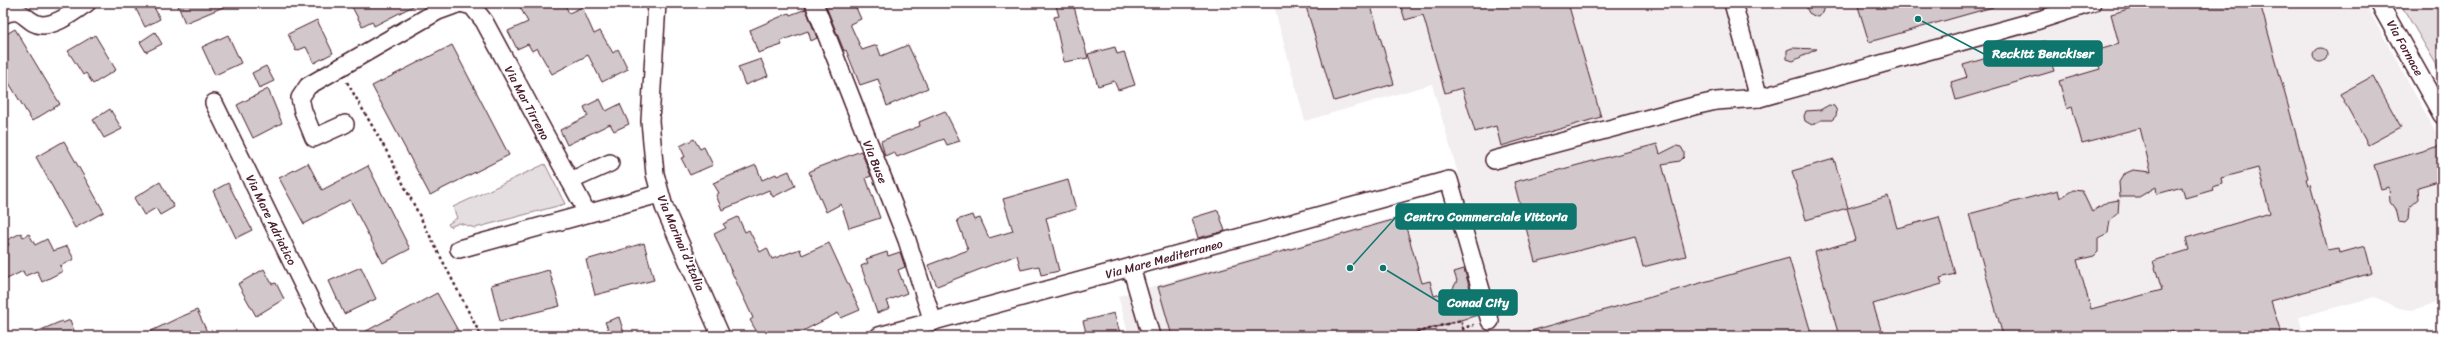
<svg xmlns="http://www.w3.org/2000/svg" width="2445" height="339" viewBox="0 0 2445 339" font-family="Sriracha,sans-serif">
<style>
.built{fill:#f2eeef}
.green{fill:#e5dee0;stroke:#987e86}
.building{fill:#d2c7cb;stroke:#4a1f2b}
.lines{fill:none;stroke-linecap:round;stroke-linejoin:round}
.minor-casing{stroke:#4a1f2b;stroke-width:20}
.path{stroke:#4a1f2b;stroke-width:2.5;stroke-dasharray:3 3;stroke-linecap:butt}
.minor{stroke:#fff;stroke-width:17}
.labels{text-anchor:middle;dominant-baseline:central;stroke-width:4;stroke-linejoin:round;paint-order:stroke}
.street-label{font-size:12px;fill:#4a1f2b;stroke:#fff}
.leader{fill:none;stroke:#0f766e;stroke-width:1.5}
.callout-dot{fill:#0f766e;stroke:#fff;stroke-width:1.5}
.callout{fill:#0f766e;stroke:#0f766e;stroke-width:1.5}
.callout-label{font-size:13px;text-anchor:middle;font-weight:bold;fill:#fff}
</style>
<rect width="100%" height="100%" fill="#fff"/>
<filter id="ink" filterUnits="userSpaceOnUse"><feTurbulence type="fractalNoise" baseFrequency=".025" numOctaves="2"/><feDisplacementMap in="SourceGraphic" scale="8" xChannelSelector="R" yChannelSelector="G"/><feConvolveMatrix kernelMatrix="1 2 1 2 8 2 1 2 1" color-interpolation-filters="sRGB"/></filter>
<g filter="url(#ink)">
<path class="built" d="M1273 3H2365L2442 143V301L2412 310 2399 308 2375 297 2299 317 2304 336H1129L1118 296 1465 198 1432 84 1305 121Z"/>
<g class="green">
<path d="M2400 3H2442V74Z"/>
<path d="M545 164 565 204 475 228 459 223 450 227 448 224 457 218 453 207Z"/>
<path d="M1461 320 1464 336H1405Z"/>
</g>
<g class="building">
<path d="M133 3H152L160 19 145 27Z"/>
<path d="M177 3H233L185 23Z"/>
<path d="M350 3H419L374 26 372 21 362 26Z"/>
<path d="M528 3H564L569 13 582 7 594 34 600 31 613 53 618 49 628 69 602 82 588 55 552 74 537 48 532 51 528 44 517 49 508 31 528 22 520 7Z"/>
<path d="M827 3H854L861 19 850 24 862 50 877 45 881 56 908 45 928 88 887 106 878 79 860 85 846 50 844 51 825 4Z"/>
<path d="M1055 3H1073L1088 58 1064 62 1054 17 1059 16Z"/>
<path d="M1305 3H1370L1394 84 1334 101Z"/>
<path d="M1400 3H1568L1601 117 1501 146 1496 126 1475 132 1462 88 1445 93 1423 15 1405 20Z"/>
<path d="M1804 3H1825L1822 13 1816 17 1809 13Z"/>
<path d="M1857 3H1992L1993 7 1869 42Z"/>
<path d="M2150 3H2260L2308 178 2306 179 2308 185 2310 184 2328 250 2339 248 2340 253 2365 246 2372 273 2271 301 2282 336H2175L2173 330 2150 336H2003L1969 214 2058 190 2060 198 2073 190 2082 191 2092 212 2107 202 2119 200 2118 213 2110 220 2108 233 2098 238V252L2094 256 2077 260 2091 309 2162 290 2153 261 2189 250 2186 238 2270 213 2258 168 2221 178 2222 184 2212 187 2213 190 2185 198 2182 187 2157 194 2156 187 2139 197H2120L2119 182 2124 174 2133 170 2151 172 2140 128 2082 143 2072 107 2067 109 2059 81 2100 69 2095 51 2119 44 2111 14Z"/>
<path d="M806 9 817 38 811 41 808 31 780 41 782 45 758 53 750 30 789 13 790 15Z"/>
<path d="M317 20 333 53 314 63 306 47 296 51 288 34Z"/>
<path d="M15 29 60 104 32 121 3 73V36Z"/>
<path d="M155 32 162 44 146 52 140 42Z"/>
<path d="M95 35 116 70 93 84 86 73 83 75 68 51Z"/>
<path d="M228 35 241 63 215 75 202 47Z"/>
<path d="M2045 41 2054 71 1956 100 1951 82 1967 77 1963 65Z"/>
<path d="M452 45 509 155 430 195 372 86Z"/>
<path d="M1115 47 1117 54 1124 52 1135 85 1118 90 1114 81 1098 86 1088 54Z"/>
<circle cx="2320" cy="55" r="7"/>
<path d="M1792 48 1817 49 1793 61 1787 59V50Z"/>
<path d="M761 59 768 76 745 85 738 67Z"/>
<path d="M266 66 274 81 259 88 252 73Z"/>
<path d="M2373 76 2401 127 2368 145 2340 94Z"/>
<path d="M268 89 282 123 253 138 237 105Z"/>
<path d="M600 99 606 111 620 104 629 124 614 131 610 124 567 145 560 130 588 116 584 107Z"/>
<path d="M1829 105 1834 106 1837 111 1836 116 1832 120H1821L1812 125 1805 121 1804 116 1806 111 1820 110Z"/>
<path d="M110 109 122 129 104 138 93 120Z"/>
<path d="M945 111 960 141 947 145 944 139 897 157 894 152 885 156 881 141 920 126 919 122Z"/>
<path d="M694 139 700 149 704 147 713 165 690 175 681 158 685 157 680 146Z"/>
<path d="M64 141 104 212 75 228 36 157Z"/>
<path d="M1657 144 1660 154 1676 146 1681 147 1684 152V157L1680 161 1662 164 1686 256 1643 267 1635 236 1535 262 1514 182Z"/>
<path d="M2439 146 2442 157V180L2418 187 2419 199 2409 208 2408 220 2405 223 2398 222 2395 209 2390 202 2389 187 2381 189 2374 165Z"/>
<path d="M861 151 871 176 866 178 880 218 849 228 841 204 826 212 809 172 816 168Z"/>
<path d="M1834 159 1848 208 1888 196 1897 228 1939 217 1955 274 1940 278 1942 284 1873 304 1883 336H1839L1815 252 1856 240 1847 208 1806 220 1792 171Z"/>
<path d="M308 163 322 190 368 166 410 249 383 263 350 200 304 224 279 178Z"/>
<path d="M756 165 762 180 776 174 777 176 789 171 795 186 773 197 769 190 722 210 716 195 719 193 713 183Z"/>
<path d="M1068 180 1076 209 1046 218 1059 271 1041 275 1039 266 1021 270 1017 255 937 286 928 265 968 250 957 220 972 215 974 220 980 218 989 238 1013 231 1003 199Z"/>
<path d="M160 182 174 207 160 215 156 208 144 215 134 198Z"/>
<path d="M228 183 252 230 236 238 213 191Z"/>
<path d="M1218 210 1225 231 1198 238 1192 218Z"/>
<path d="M738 217 745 232 749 230 760 252 767 248 772 259 800 249 802 255 829 243 860 310 841 318 838 313 793 336H759L750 320 753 318 714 234 726 228 723 224Z"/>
<path d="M1403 217 1422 283 1430 281 1434 296 1452 290 1457 281 1454 272 1464 269 1478 315 1405 336H1172L1158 287Z"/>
<path d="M21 233 23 237 29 234 35 245 47 239 53 251 67 246 74 259 60 266 63 271 42 282 37 271 25 276 23 271 3 281V248L9 245 7 240Z"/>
<path d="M644 243 654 280 595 295 586 260Z"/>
<path d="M887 252 888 256 900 252 905 267 898 270 907 293 887 301 890 308 877 313 861 266 868 263 866 259Z"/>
<path d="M1789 258 1812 336H1528L1527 332Z"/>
<path d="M361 267 376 299 344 314 329 281Z"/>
<path d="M264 269 272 284 276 283 284 299 256 316 238 284Z"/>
<path d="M549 270 560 306 500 321 491 285Z"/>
<path d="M437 293 461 336H357Z"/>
<path d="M197 310 209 336H141L176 319Z"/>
<path d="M1114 313 1121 336H1087L1083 321Z"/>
<path d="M619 317 625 336H611L605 322Z"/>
<path d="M70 320 76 336H27L62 321 63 323Z"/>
</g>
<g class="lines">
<defs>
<g id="minor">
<path d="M461 3 472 6 484 21 582 203 585 213"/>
<path d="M657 3 650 121 655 174 664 207 721 336"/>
<path d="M814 3 907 240 933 322"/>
<path d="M1733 3 1759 98"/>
<path d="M2379 3 2442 115"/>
<path d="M3 15C24 4 25 24 42 25 58 25 74 11 87 3"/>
<path d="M214 103 328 336"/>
<path d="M345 124 314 138 303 111 300 98 308 86 438 11 460 3"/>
<path d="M1494 160 1694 106 1716 101 1759 98 2039 20 2092 3"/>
<path d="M570 181 610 163"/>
<path d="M459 249 659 194"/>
<path d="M1131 267 1151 336"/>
<path d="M879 336 1449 180 1490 321"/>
</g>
</defs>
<use href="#minor" class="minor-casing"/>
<g class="path">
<path d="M347 82 386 150 481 336"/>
<path d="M1405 336 1461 320 1463 328"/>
<path d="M1465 336 1463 328 1474 325"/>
</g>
<use href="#minor" class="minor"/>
</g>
</g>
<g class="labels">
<g class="street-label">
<text transform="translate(2405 48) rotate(61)">Via Fornace</text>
<text transform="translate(527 103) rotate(62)">Via Mar Tirreno</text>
<text transform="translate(875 162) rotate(68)">Via Buse</text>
<text transform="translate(271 220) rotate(64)">Via Mare Adriatico</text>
<text transform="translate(681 243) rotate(67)">Via Marinai d'Italia</text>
<text transform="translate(1164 259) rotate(-15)">Via Mare Mediterraneo</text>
</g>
</g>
<path class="leader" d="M1918 19L1984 54M1350 268L1396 217M1383 268L1439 302"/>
<g class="callout-dot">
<circle cx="1918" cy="19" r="4"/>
<circle cx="1350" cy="268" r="4"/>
<circle cx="1383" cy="268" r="4"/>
</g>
<g class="callout">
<rect x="1984" y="41" width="118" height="25" rx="4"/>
<rect x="1396" y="204" width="180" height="25" rx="4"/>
<rect x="1439" y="290" width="78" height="25" rx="4"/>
</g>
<g class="callout-label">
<text x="2043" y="58">Reckitt Benckiser</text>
<text x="1486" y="221">Centro Commerciale Vittoria</text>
<text x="1478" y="307">Conad City</text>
</g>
<rect width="2445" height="339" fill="none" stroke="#fff" stroke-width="16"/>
<rect x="8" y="8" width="2429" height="323" fill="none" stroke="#4a1f2b" stroke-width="1.5" filter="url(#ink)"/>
</svg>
